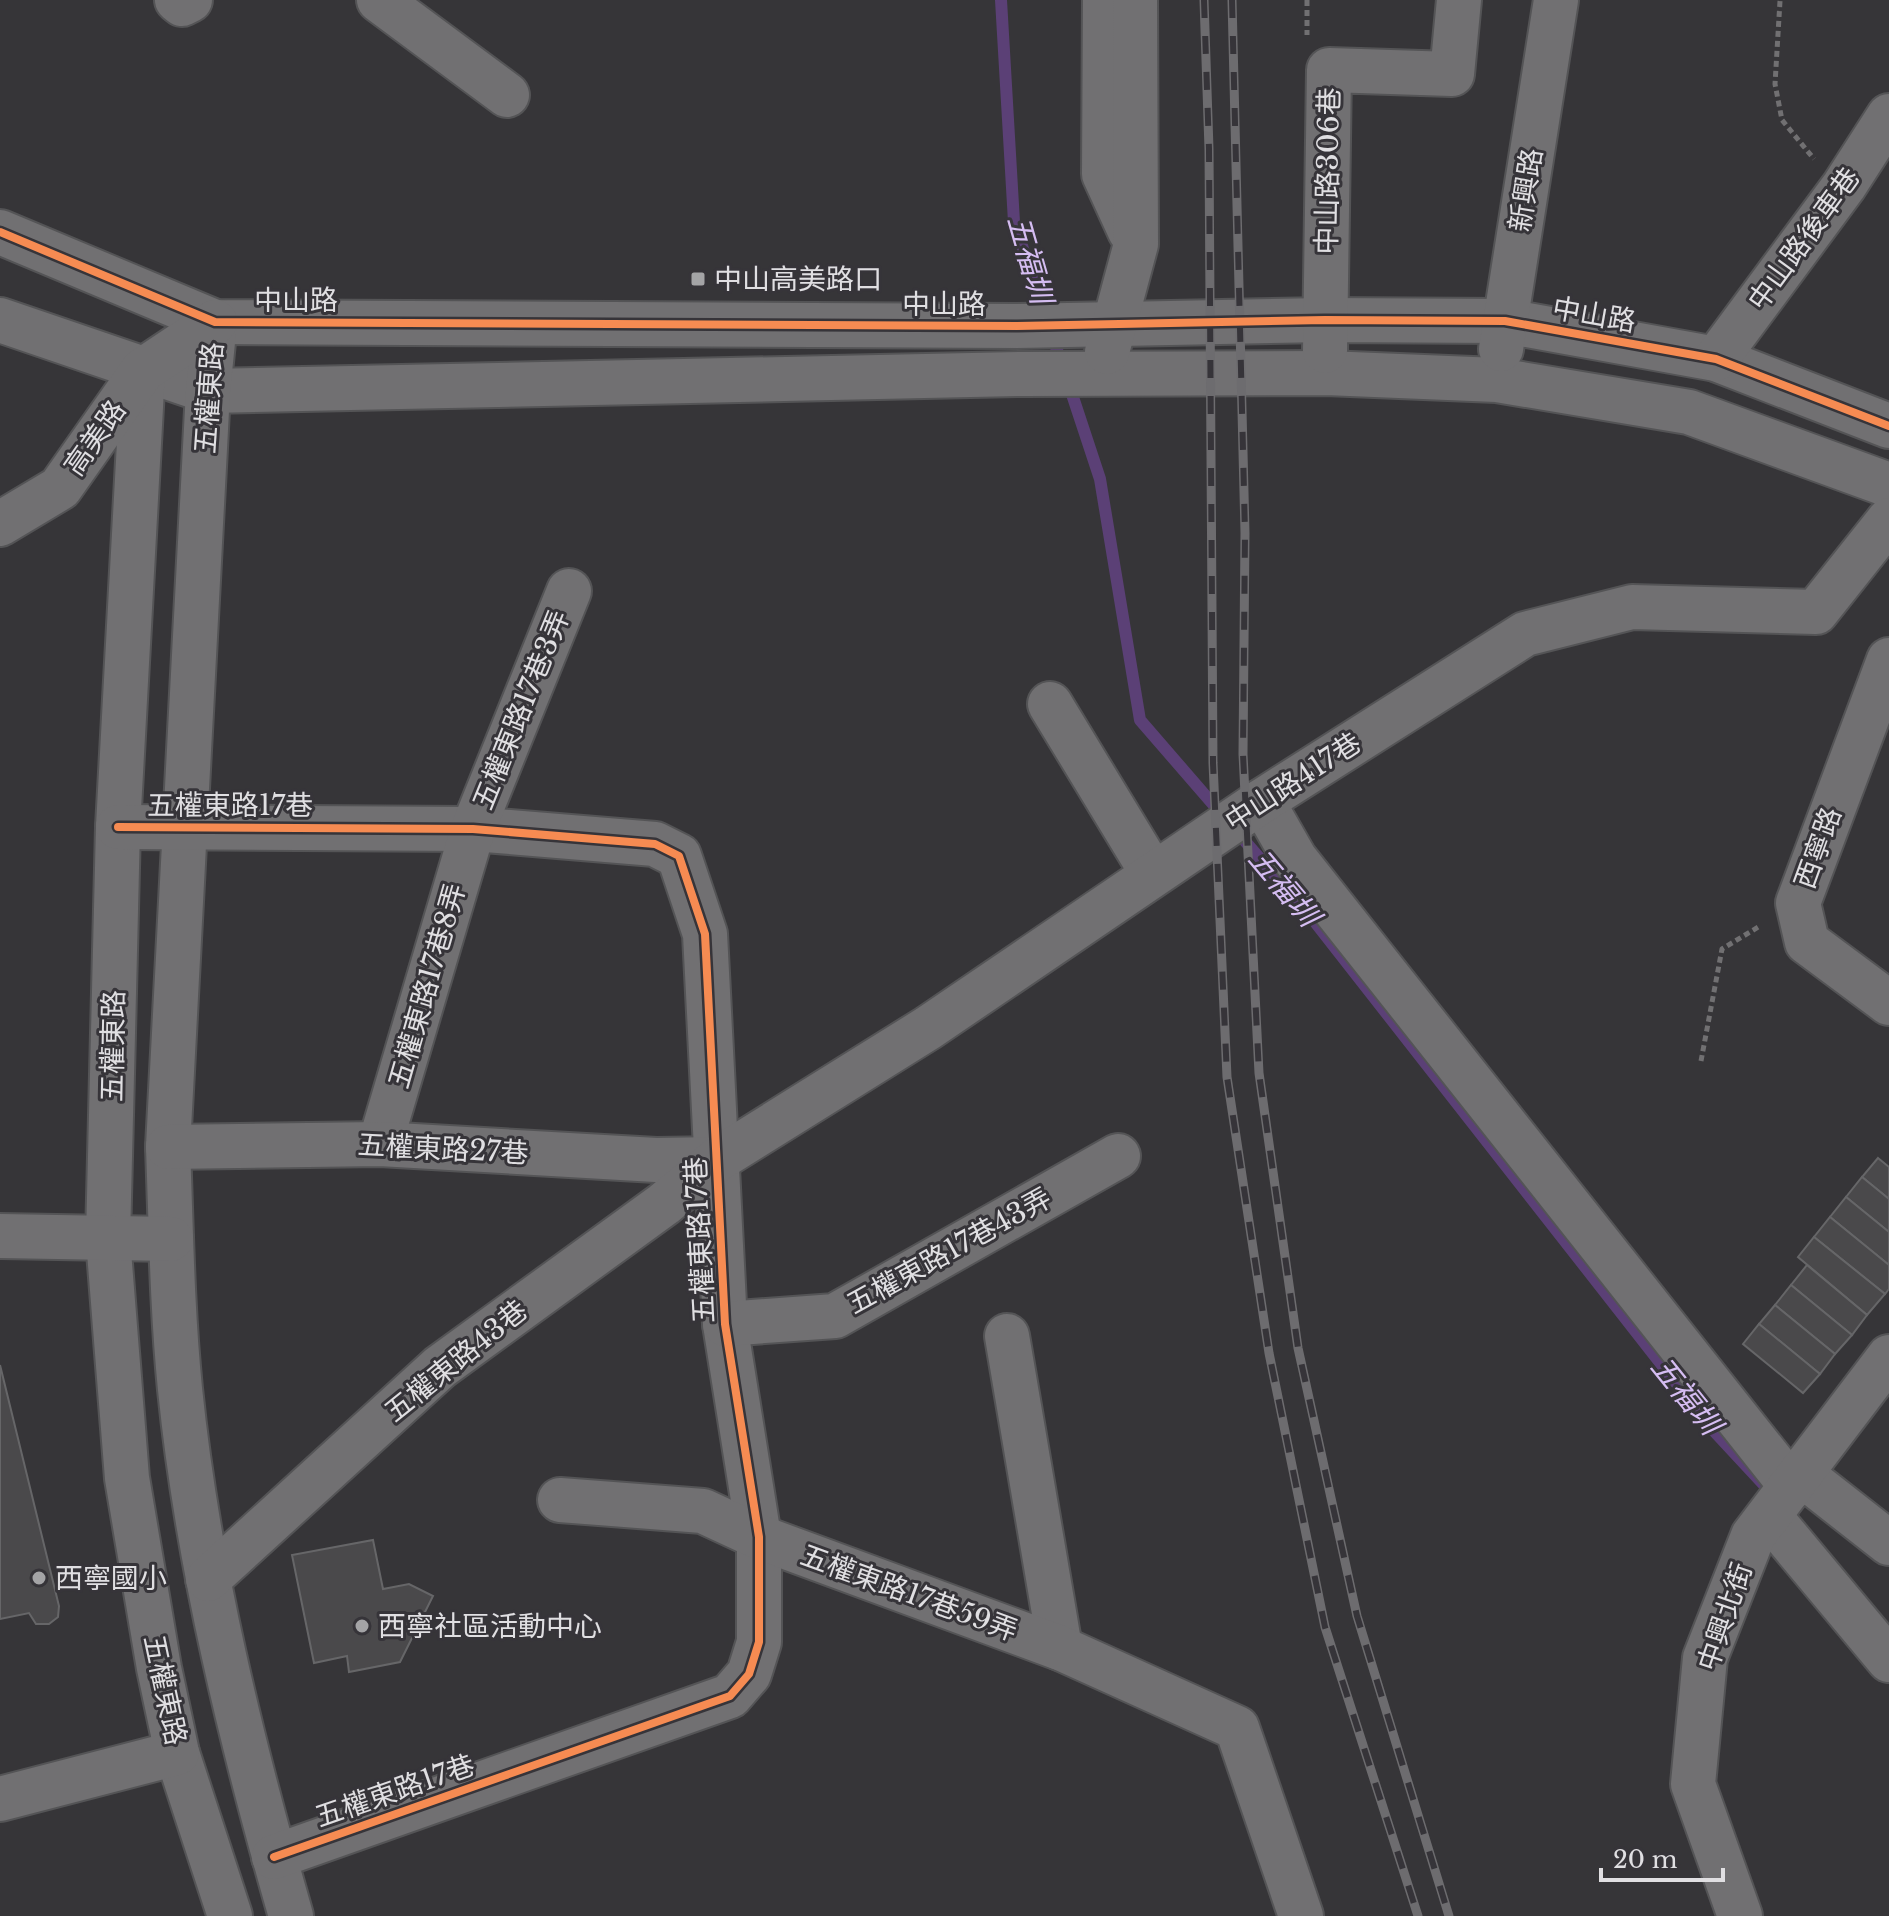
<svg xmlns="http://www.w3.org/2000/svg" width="1889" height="1916" viewBox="0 0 1889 1916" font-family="'Libre Baskerville','Noto Sans TC',serif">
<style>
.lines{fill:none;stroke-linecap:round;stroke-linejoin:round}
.stream{stroke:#5b4076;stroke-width:12}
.building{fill:#4a494b;stroke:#666668;stroke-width:2}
.minor-casing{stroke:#545456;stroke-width:48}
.path{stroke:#717072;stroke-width:5;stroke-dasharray:6 4;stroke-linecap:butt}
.minor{stroke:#717072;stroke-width:44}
.rail-casing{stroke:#6d6c6f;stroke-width:9}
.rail{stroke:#363439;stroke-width:6;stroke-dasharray:18;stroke-linecap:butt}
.cycleway-casing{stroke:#363439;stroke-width:13}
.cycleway{stroke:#f68b52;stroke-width:8}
.poi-dot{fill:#a4a4a6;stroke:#363439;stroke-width:3}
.labels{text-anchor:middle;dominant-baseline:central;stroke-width:6;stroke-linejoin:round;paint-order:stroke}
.street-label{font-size:28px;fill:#e0dfe2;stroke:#363439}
.poi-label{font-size:28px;fill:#e0dfe2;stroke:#363439;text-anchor:start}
.water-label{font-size:30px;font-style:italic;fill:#d5bdf2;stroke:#363439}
</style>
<rect width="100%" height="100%" fill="#363538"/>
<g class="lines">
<g class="stream">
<path d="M1001 0 1014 222 1062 365"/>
<path d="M1068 382 1100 479 1140 720 1315 922 1712 1429 1764 1485"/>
</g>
</g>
<g class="building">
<path d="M1878 1158 1889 1167V1199L1862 1177Z"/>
<path d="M1862 1177 1889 1199V1232L1846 1197Z"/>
<path d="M1846 1197 1889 1232V1265L1830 1217Z"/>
<path d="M1830 1217 1889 1265V1289L1885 1294 1814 1237Z"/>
<path d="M1814 1237 1885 1294 1867 1315 1798 1257Z"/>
<path d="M1807 1265 1867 1315 1852 1335 1791 1285Z"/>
<path d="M1791 1285 1852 1335 1835 1354 1775 1305Z"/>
<path d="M1775 1305 1835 1354 1820 1374 1759 1324Z"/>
<path d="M1759 1324 1820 1374 1803 1393 1743 1344Z"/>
<path d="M0 1365 59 1606 58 1617 49 1624H36L29 1613 0 1619Z"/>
<path d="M373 1540 383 1589 409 1584 433 1596 400 1662 349 1672 347 1656 314 1663 292 1555Z"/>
</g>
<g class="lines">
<defs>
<g id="minor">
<path d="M177 0 182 4 190 0"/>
<path d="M379 0 507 95"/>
<path d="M1105 0 1104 174 1130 231"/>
<path d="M0 232 215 322 1017 326 1325 320 1505 321 1716 359 1889 426"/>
<path d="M0 320 208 391 1021 374 1326 373 1497 380 1689 412 1889 485"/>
<path d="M215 322 208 391 168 1147C171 1228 172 1309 180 1389 198 1567 242 1745 291 1916"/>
<path d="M1501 349 1556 0"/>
<path d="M1325 351 1329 70 1452 74 1459 0"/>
<path d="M1107 352 1136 244 1135 0"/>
<path d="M1716 359 1844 186 1889 116"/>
<path d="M143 370 118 827 108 1239 127 1478 159 1668 177 1753 230 1916"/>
<path d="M0 524 60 488 143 370 215 322"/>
<path d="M1889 660 1798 903 1807 942 1889 1003"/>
<path d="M1050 704 1153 874"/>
<path d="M1262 801 1295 859 1792 1487"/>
<path d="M118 827 473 829 655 844 679 856 705 934 725 1324 759 1537V1642L749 1674 730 1696 274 1857"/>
<path d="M380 1144 473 829 569 591"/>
<path d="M168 1147 380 1144 656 1160 718 1159"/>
<path d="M0 1236 171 1239"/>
<path d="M725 1324 835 1316 1118 1156"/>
<path d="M1007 1336 1060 1648"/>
<path d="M1801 1474 1889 1543"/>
<path d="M560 1500 703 1511 759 1537 1060 1648 1237 1728 1301 1916"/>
<path d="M1769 1516 1889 1660"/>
<path d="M208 1579 440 1367 664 1204 718 1159 928 1028 1262 801 1525 634 1632 607 1816 612 1889 520"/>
<path d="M0 1799 177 1753"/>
<path d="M1740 1916 1693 1784 1705 1658 1753 1536 1889 1357"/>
</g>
</defs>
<use href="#minor" class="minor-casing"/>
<g class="path">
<path d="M1307 0V35"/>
<path d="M1780 1 1775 84 1782 120 1814 159"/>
<path d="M1701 1061 1722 949 1760 926"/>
</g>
<use href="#minor" class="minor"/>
<defs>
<g id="rail">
<path d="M1204 0 1209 149 1213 763 1227 1077 1269 1353 1325 1627 1418 1916"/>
<path d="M1232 0 1245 533 1243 754 1259 1073 1298 1348 1357 1616 1449 1916"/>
</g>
</defs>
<use href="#rail" class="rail-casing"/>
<use href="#rail" class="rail"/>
<defs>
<g id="cycleway">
<path d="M0 232 215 322 1017 326 1325 320 1505 321 1716 359 1889 426"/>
<path d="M118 827 473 829 655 844 679 856 705 934 725 1324 759 1537V1642L749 1674 730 1696 274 1857"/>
</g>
</defs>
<use href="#cycleway" class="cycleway-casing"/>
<use href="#cycleway" class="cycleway"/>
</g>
<g class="poi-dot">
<rect x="690" y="271" width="16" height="16" rx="4"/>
<circle cx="39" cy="1578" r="8"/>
<circle cx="362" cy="1626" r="8"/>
</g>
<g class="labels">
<g class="street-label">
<text transform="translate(1328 171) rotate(-89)">中山路306巷</text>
<text transform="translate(1526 190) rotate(-81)">新興路</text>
<text transform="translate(1804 239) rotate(-54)">中山路後車巷</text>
<text x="296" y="300">中山路</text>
<text x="944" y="304">中山路</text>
<text transform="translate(1594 315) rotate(10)">中山路</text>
<text transform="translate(209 398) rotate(-86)">五權東路</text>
<text transform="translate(95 438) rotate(-55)">高美路</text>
<text transform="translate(521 710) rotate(-68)">五權東路17巷3弄</text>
<text transform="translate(1293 782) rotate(-33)">中山路417巷</text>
<text x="230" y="805">五權東路17巷</text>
<text transform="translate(1818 848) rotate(-70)">西寧路</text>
<text transform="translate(427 986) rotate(-74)">五權東路17巷8弄</text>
<text transform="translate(113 1046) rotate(-89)">五權東路</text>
<text transform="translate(443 1149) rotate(3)">五權東路27巷</text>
<text transform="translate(700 1240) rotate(-93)">五權東路17巷</text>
<text transform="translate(949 1251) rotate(-29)">五權東路17巷43弄</text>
<text transform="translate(456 1361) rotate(-39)">五權東路43巷</text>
<text transform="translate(909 1593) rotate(20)">五權東路17巷59弄</text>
<text transform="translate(1725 1617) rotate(-71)">中興北街</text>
<text transform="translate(165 1690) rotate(78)">五權東路</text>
<text transform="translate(395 1791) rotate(-19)">五權東路17巷</text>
</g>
<g class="poi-label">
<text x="714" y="279">中山高美路口</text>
<text x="55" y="1578">西寧國小</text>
<text x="378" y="1626">西寧社區活動中心</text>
</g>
<g class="water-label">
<text transform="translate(1030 259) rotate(74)">五福圳</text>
<text transform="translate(1284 887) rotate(50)">五福圳</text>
<text transform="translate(1686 1395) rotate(51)">五福圳</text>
</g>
</g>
<path d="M1601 1868v12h122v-12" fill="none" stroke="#e0dfe2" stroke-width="4"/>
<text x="1613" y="1868" font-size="24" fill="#e0dfe2" stroke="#363439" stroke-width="6" paint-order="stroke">20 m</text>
</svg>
